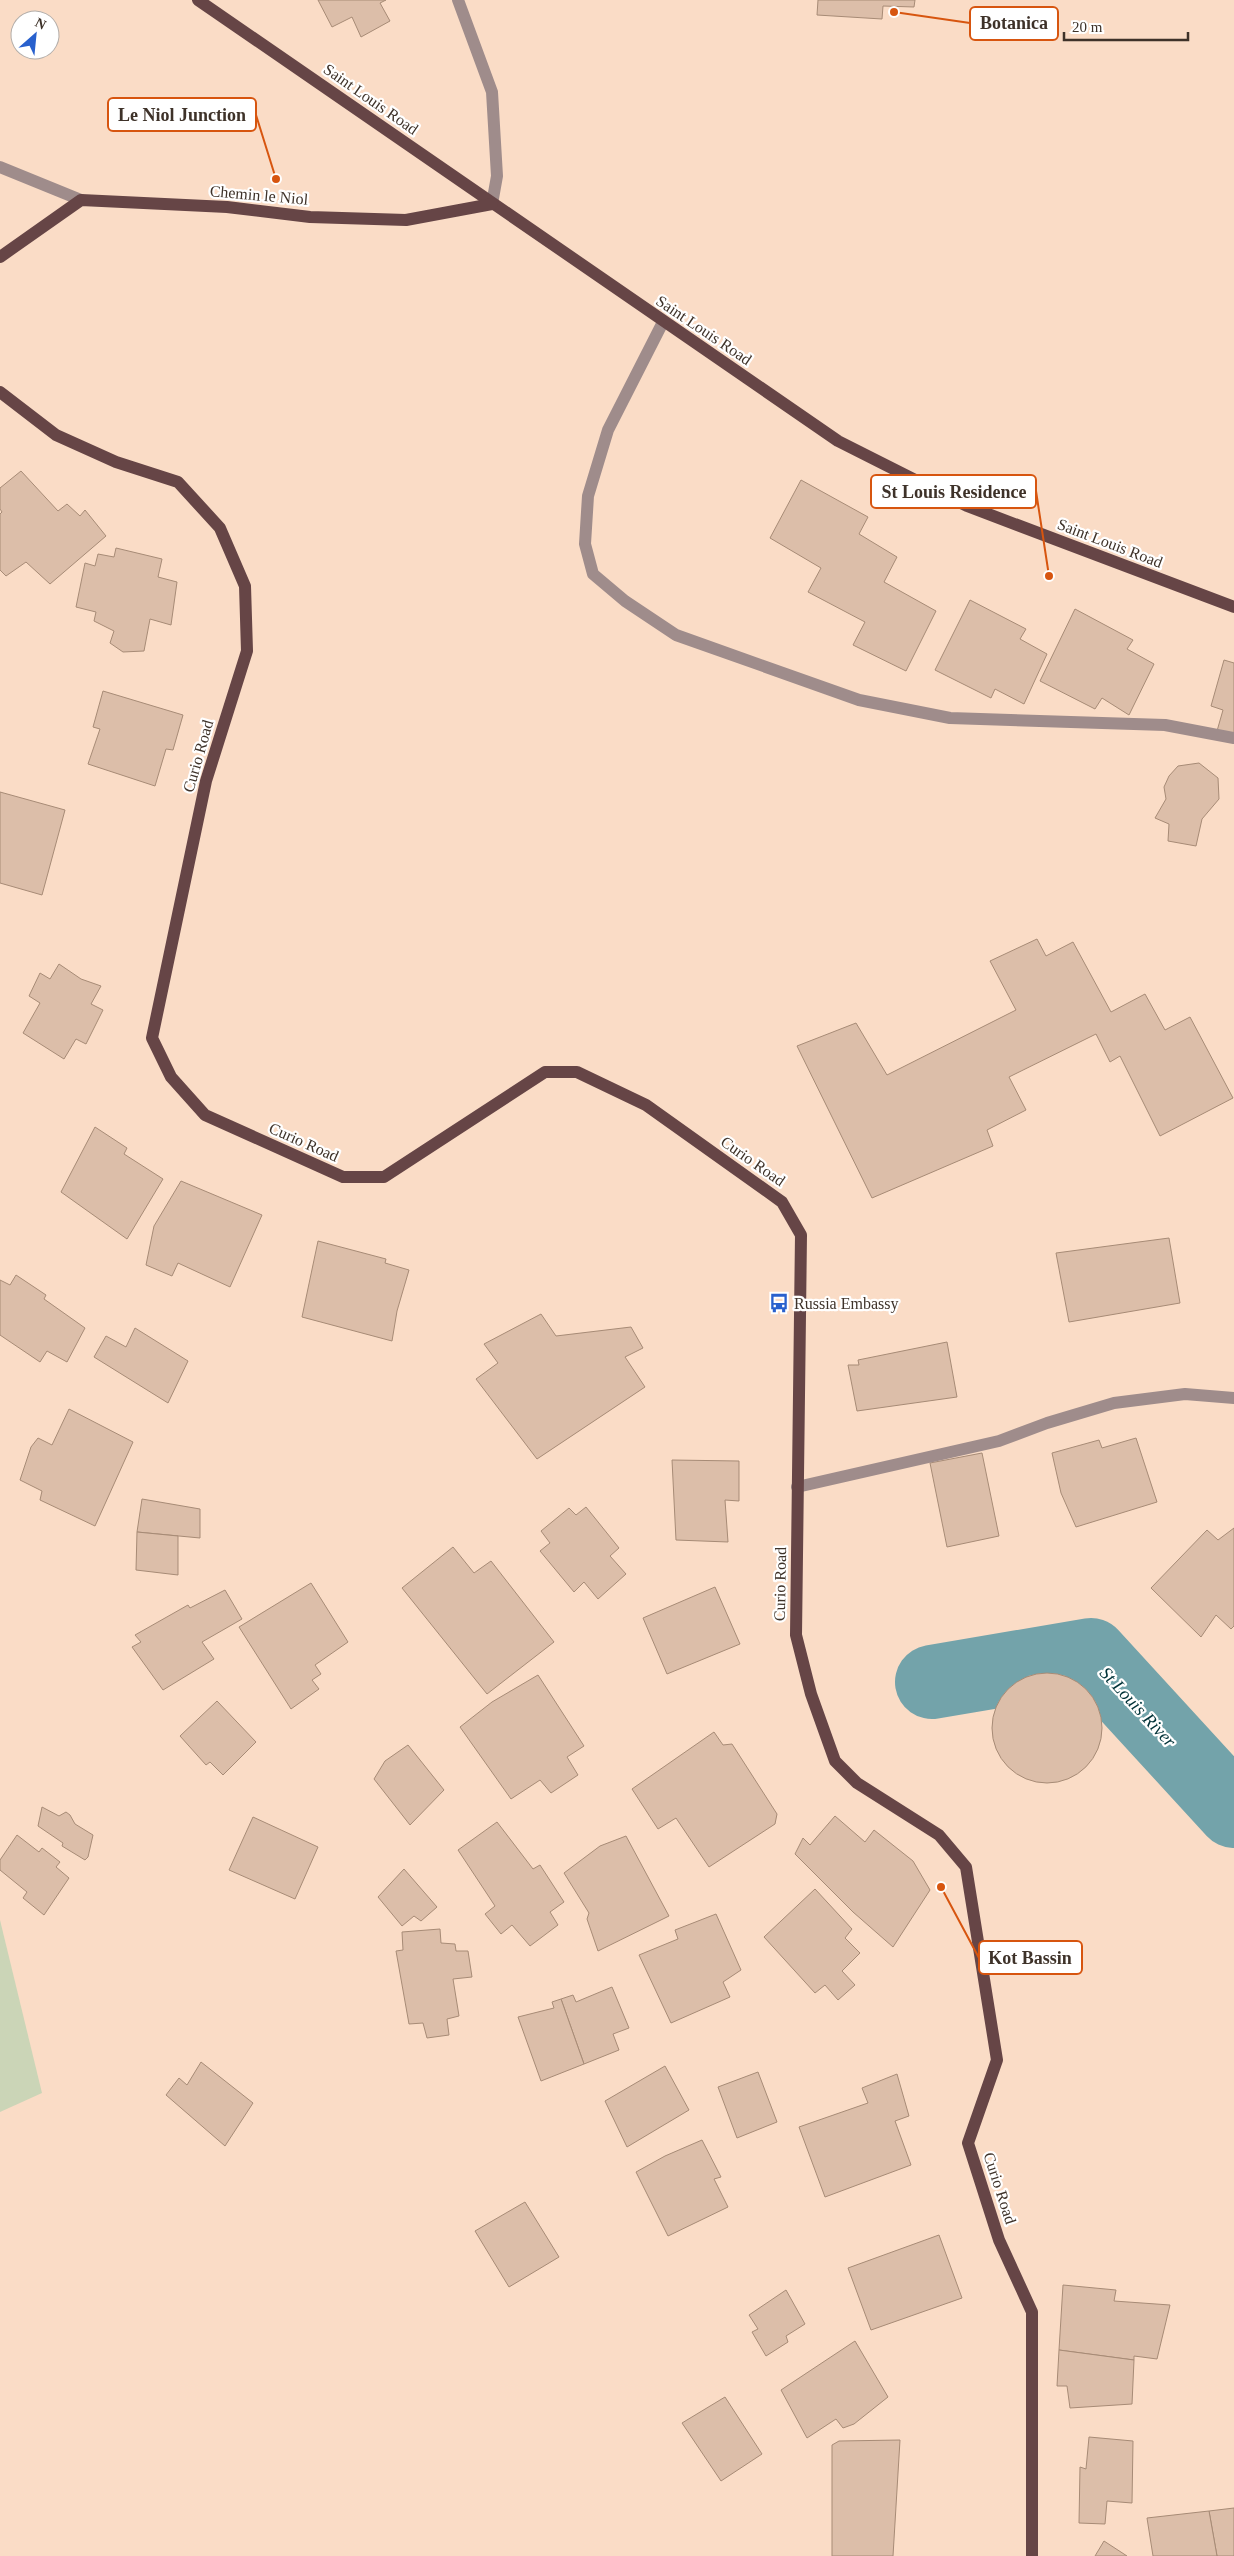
<svg xmlns="http://www.w3.org/2000/svg" width="1234" height="2556" viewBox="0 0 1234 2556" font-family="Georgia,serif">
<style>
.green{fill:#cbd5b7}
.lines{fill:none;stroke-linecap:round;stroke-linejoin:round}
.river{stroke:#73a3aa;stroke-width:74}
.building{fill:#dcbea9;stroke:#a78b76}
.minor{stroke:#9f8c8b;stroke-width:12}
.major{stroke:#664546;stroke-width:12}
.labels{text-anchor:middle;dominant-baseline:central;stroke-width:4.5;stroke-linejoin:round;paint-order:stroke}
.street-label{font-size:16px;fill:#3e3229;stroke:#fff}
.poi-label{font-size:16px;fill:#3e3229;stroke:#fff;text-anchor:start}
.water-label{font-size:18px;font-style:italic;fill:#003238;stroke:#fff}
.leader{fill:none;stroke:#d7550f;stroke-width:2}
.callout-dot{fill:#d7550f;stroke:#fff;stroke-width:2}
.callout{fill:#fff;stroke:#d7550f;stroke-width:2}
.callout-label{font-size:18px;text-anchor:middle;font-weight:bold;fill:#3e3229}
</style>
<rect width="100%" height="100%" fill="#fadcc6"/>
<path class="green" d="M0 1920 42 2093 0 2112Z"/>
<g class="lines">
<path class="river" d="M932 1682 1091 1655 1234 1811"/>
</g>
<g class="building">
<path d="M318 0H386L380 3 390 21 361 37 352 17 332 27Z"/>
<path d="M818 0H915L914 7 883 6 882 19 817 15Z"/>
<path d="M21 471 58 511 67 504 80 516 85 510 106 536 50 584 26 562 6 576 0 570V514L2 512 0 509V488Z"/>
<path d="M801 480 868 517 859 534 897 557 884 582 936 611 906 671 853 645 865 622 808 592 821 568 770 538Z"/>
<path d="M116 548 162 559 158 577 177 582 171 625 150 619 144 651 123 652 110 643 114 631 94 621 96 612 76 607 85 563 95 566 98 554 114 557Z"/>
<path d="M970 600 1026 629 1020 639 1047 654 1024 704 995 689 991 698 935 670Z"/>
<path d="M1075 609 1133 640 1127 649 1154 664 1129 715 1102 698 1095 709 1040 681Z"/>
<path d="M1224 660 1234 663V743L1215 738 1223 710 1211 706Z"/>
<path d="M103 691 183 715 173 750 166 749 155 786 88 764 100 729 93 727Z"/>
<path d="M1199 763 1218 778 1219 799 1202 819 1196 846 1168 841 1169 824 1155 818 1166 799 1164 787 1169 776 1178 766Z"/>
<path d="M0 792 65 810 42 895 0 883Z"/>
<path d="M1037 939 1046 956 1073 942 1111 1012 1145 994 1165 1030 1190 1017 1233 1098 1160 1136 1120 1056 1110 1062 1096 1034 1009 1077 1026 1110 987 1130 993 1146 872 1198 797 1046 856 1023 887 1075 1016 1010 990 961Z"/>
<path d="M59 964 81 979 101 986 91 1004 103 1010 86 1044 76 1039 64 1059 23 1033 40 1003 29 996 40 973 50 979Z"/>
<path d="M95 1127 127 1148 124 1154 163 1179 127 1239 61 1192Z"/>
<path d="M181 1181 262 1215 230 1287 178 1263 172 1276 146 1265 154 1226Z"/>
<path d="M1169 1238 1180 1303 1069 1322 1056 1253Z"/>
<path d="M318 1241 386 1259 385 1263 409 1270 397 1311 392 1341 302 1317Z"/>
<path d="M16 1275 46 1295 44 1299 85 1328 67 1362 47 1351 40 1362 0 1335V1280L10 1285Z"/>
<path d="M541 1314 556 1336 631 1327 643 1348 625 1357 645 1387 537 1459 476 1379 498 1363 484 1344Z"/>
<path d="M135 1328 188 1361 168 1403 94 1357 106 1336 126 1347Z"/>
<path d="M947 1342 957 1397 857 1411 848 1365H859L858 1360Z"/>
<path d="M69 1409 133 1442 95 1526 40 1500 42 1491 20 1480 31 1447 38 1438 52 1445Z"/>
<path d="M1136 1438 1157 1502 1076 1527 1061 1493 1052 1453 1099 1440 1102 1448Z"/>
<path d="M982 1453 999 1536 947 1547 930 1463Z"/>
<path d="M672 1460 739 1461V1501L725 1500 728 1542 676 1540Z"/>
<path d="M142 1499 200 1509V1538L137 1532Z"/>
<path d="M586 1507 619 1548 610 1556 626 1574 598 1599 584 1582 574 1592 540 1551 550 1543 541 1531 569 1508 576 1515Z"/>
<path d="M1234 1528V1626L1231 1629 1216 1615 1201 1637 1151 1588 1207 1530 1218 1540Z"/>
<path d="M137 1532 178 1536V1575L136 1570Z"/>
<path d="M453 1547 474 1573 491 1561 554 1642 487 1694 402 1588Z"/>
<path d="M311 1583 348 1642 315 1665 321 1674 312 1680 319 1689 291 1709 239 1627Z"/>
<path d="M715 1587 740 1644 667 1674 643 1618Z"/>
<path d="M225 1590 242 1619 202 1642 214 1659 163 1690 132 1647 141 1642 135 1635 188 1605 190 1608Z"/>
<circle cx="1047" cy="1728" r="55"/>
<path d="M538 1675 584 1746 567 1757 578 1775 551 1793 540 1780 511 1799 460 1727 492 1702Z"/>
<path d="M217 1701 256 1742 223 1775 210 1762 206 1765 180 1736Z"/>
<path d="M714 1732 723 1745 732 1744 777 1814 775 1824 709 1867 676 1818 658 1829 632 1789Z"/>
<path d="M408 1745 444 1790 410 1825 374 1779 385 1761Z"/>
<path d="M42 1807 59 1816 66 1812 70 1815 75 1824 93 1835 88 1857 85 1860 62 1846 63 1843 38 1826Z"/>
<path d="M835 1816 865 1842 874 1830 913 1861 930 1890 893 1947 853 1912 795 1854 803 1838 810 1845Z"/>
<path d="M253 1817 318 1847 295 1899 229 1870Z"/>
<path d="M497 1822 533 1869 540 1865 564 1902 550 1912 558 1925 530 1946 512 1925 501 1934 485 1914 495 1906 458 1850Z"/>
<path d="M17 1835 39 1852 42 1848 60 1862 56 1867 69 1878 44 1915 23 1898 27 1892 0 1870V1860Z"/>
<path d="M626 1836 669 1916 598 1951 587 1919 589 1913 564 1873 600 1846Z"/>
<path d="M404 1869 437 1907 421 1921 414 1916 402 1926 378 1897Z"/>
<path d="M815 1889 852 1929 845 1938 860 1953 842 1971 855 1985 838 2000 825 1985 815 1993 764 1937Z"/>
<path d="M716 1914 741 1970 723 1982 730 1997 671 2023 639 1955 678 1939 675 1930Z"/>
<path d="M440 1929 441 1943 455 1944 456 1951H468L472 1977 453 1979 459 2016 447 2019 449 2035 427 2038 423 2023 409 2024 396 1951 403 1950 402 1932Z"/>
<path d="M612 1987 629 2028 613 2034 619 2050 584 2064 561 1999 573 1995 576 2002Z"/>
<path d="M561 1999 584 2064 541 2081 518 2017 554 2008 552 2002Z"/>
<path d="M201 2062 253 2103 225 2146 166 2095 179 2078 187 2085Z"/>
<path d="M665 2066 689 2110 627 2147 605 2101Z"/>
<path d="M758 2072 777 2122 737 2138 718 2087Z"/>
<path d="M897 2074 909 2116 895 2121 911 2165 825 2197 799 2127 868 2103 862 2088Z"/>
<path d="M702 2140 721 2177 714 2179 728 2207 668 2236 636 2172 665 2156Z"/>
<path d="M525 2202 559 2257 509 2287 475 2231Z"/>
<path d="M939 2235 962 2298 871 2330 848 2268Z"/>
<path d="M1063 2285 1116 2290 1114 2301 1170 2305 1157 2359 1134 2356V2360L1059 2350Z"/>
<path d="M786 2290 805 2324 786 2336 788 2342 766 2356 752 2332 758 2329 749 2315Z"/>
<path d="M855 2341 888 2397 854 2424 843 2428 836 2419 807 2438 781 2390Z"/>
<path d="M1059 2350 1134 2360 1132 2404 1070 2408 1067 2386H1057Z"/>
<path d="M725 2397 762 2454 721 2481 682 2423Z"/>
<path d="M1089 2437 1133 2441 1132 2503 1107 2501 1105 2524 1079 2523 1080 2467 1086 2469Z"/>
<path d="M900 2440 893 2556H832V2445L839 2441Z"/>
<path d="M1234 2508V2556H1217L1209 2511Z"/>
<path d="M1209 2511 1217 2556H1153L1147 2518Z"/>
<path d="M1104 2541 1127 2556H1095Z"/>
</g>
<g class="lines">
<g class="minor">
<path d="M458 0 492 92 497 176 492 204"/>
<path d="M0 167 81 200"/>
<path d="M663 322 608 430 588 496 585 544 593 574 625 601 676 635 859 700 950 718 1165 725 1234 738"/>
<path d="M797 1487 999 1441 1047 1423 1114 1403 1185 1394 1234 1398"/>
</g>
<g class="major">
<path d="M198 0 838 441 967 506 1234 607"/>
<path d="M0 257 81 200 227 207 310 217 406 220 492 204"/>
<path d="M0 392 56 435 116 462 178 482 220 528 245 586 247 651 206 781 152 1038 171 1077 205 1115 343 1177H384L545 1072H577L646 1105 782 1202 801 1235 796 1635 811 1694 835 1761 857 1783 939 1835 966 1867 997 2060 968 2143 999 2240 1032 2312V2556"/>
</g>
</g>
<defs>
<symbol id="bus-bare" viewBox="-9 -9 18 18"><path d="M-5-6H5V4H4V6H2V4H-2V6H-4V4H-5ZM-3.5-4V0h7V-4ZM-3.5 1.2v1.5H-2V1.2ZM2 1.2v1.5H3.5V1.2Z" fill="#2860cd" stroke="#fff" stroke-width="2.5" paint-order="stroke"/></symbol>
</defs>
<g fill-rule="evenodd">
<use href="#bus-bare" x="765" y="1289" width="28" height="28"/>
</g>
<g class="labels">
<g class="street-label">
<text transform="translate(371 99) rotate(35)">Saint Louis Road</text>
<text transform="translate(259 195) rotate(5)">Chemin le Niol</text>
<text transform="translate(704 330) rotate(34)">Saint Louis Road</text>
<text transform="translate(1110 543) rotate(21)">Saint Louis Road</text>
<text transform="translate(198 756) rotate(-74)">Curio Road</text>
<text transform="translate(304 1142) rotate(24)">Curio Road</text>
<text transform="translate(753 1161) rotate(35)">Curio Road</text>
<text transform="translate(780 1584) rotate(-89)">Curio Road</text>
<text transform="translate(1000 2188) rotate(72)">Curio Road</text>
</g>
<g class="poi-label">
<text x="794" y="1303">Russia Embassy</text>
</g>
<g class="water-label">
<text transform="translate(1138 1707) rotate(47)">St Louis River</text>
</g>
</g>
<path class="leader" d="M894 12L970 23M276 179L256 115M1049 576L1036 491M941 1887L979 1958"/>
<g class="callout-dot">
<circle cx="894" cy="12" r="5"/>
<circle cx="276" cy="179" r="5"/>
<circle cx="1049" cy="576" r="5"/>
<circle cx="941" cy="1887" r="5"/>
</g>
<g class="callout">
<rect x="970" y="7" width="88" height="33" rx="5"/>
<rect x="108" y="98" width="148" height="33" rx="5"/>
<rect x="871" y="475" width="165" height="33" rx="5"/>
<rect x="979" y="1941" width="103" height="33" rx="5"/>
</g>
<g class="callout-label">
<text x="1014" y="29">Botanica</text>
<text x="182" y="121">Le Niol Junction</text>
<text x="954" y="498">St Louis Residence</text>
<text x="1030" y="1964">Kot Bassin</text>
</g>
<g transform="translate(35 35) rotate(27)"><circle r="24" fill="#ffffff" stroke="#b2ada9"/>
<path d="M0-4L9 19L0 12L-9 19Z" fill="#2860cd"/>
<text y="-8" font-size="14" font-weight="bold" text-anchor="middle" fill="#3e3229">N</text>
</g>
<path d="M1064 32v8h124v-8" fill="none" stroke="#3e3229" stroke-width="2.5"/>
<text x="1072" y="32" font-size="15" fill="#3e3229" stroke="#ffffff" stroke-width="4" paint-order="stroke">20 m</text>
</svg>
